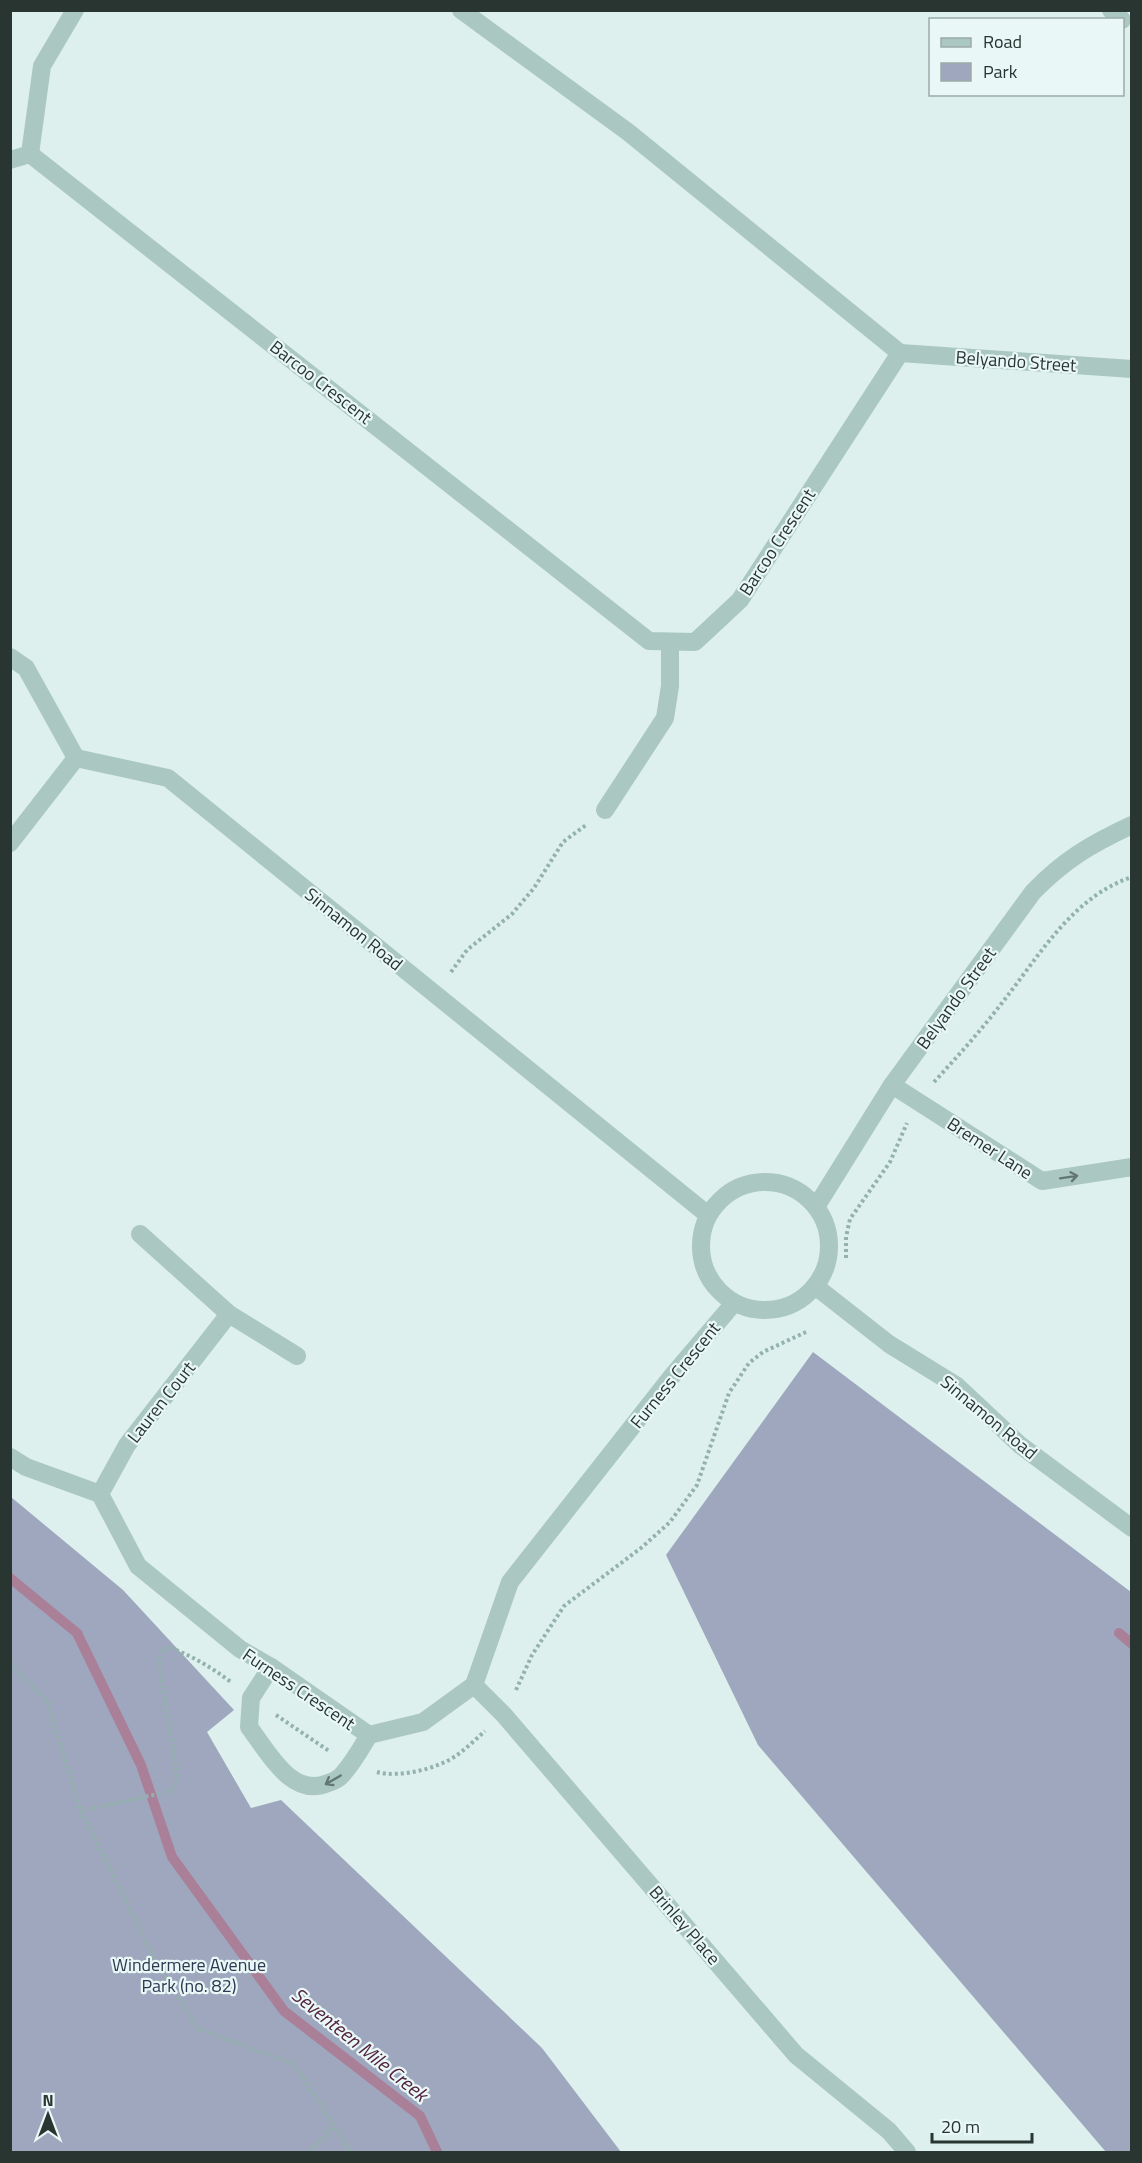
<svg xmlns="http://www.w3.org/2000/svg" width="1142" height="2163" viewBox="0 0 1142 2163" font-family="'Titillium Web',sans-serif">
<style>
.green{fill:#9ea7bd}
.lines{fill:none;stroke-linecap:round;stroke-linejoin:round}
.stream{stroke:#aa7f98;stroke-width:10}
.path{stroke:#94b2ad;stroke-width:4;stroke-dasharray:3 3;stroke-linecap:butt}
.minor{stroke:#aac7c2;stroke-width:18}
.oneway{stroke:#637772}
.labels{text-anchor:middle;dominant-baseline:central;stroke-width:4.5;stroke-linejoin:round;paint-order:stroke}
.street-label{font-size:18px;fill:#293531;stroke:#e9f8f7}
.park-label{font-size:18px;fill:#2f3851;stroke:#e9f8f7}
.water-label{font-size:20px;font-style:italic;fill:#53223d;stroke:#e9f8f7}
</style>
<rect width="100%" height="100%" fill="#ddf0ee"/>
<g class="green">
<path d="M813 1352 1131 1592V2152H1106L758 1745 666 1555Z"/>
<path d="M11 1497 123 1590 234 1710 207 1732 251 1808 281 1800 542 2048 621 2152H11Z"/>
</g>
<g class="lines">
<g class="stream">
<path d="M10 1578 77 1633 141 1765 172 1857 284 2011 420 2116 437 2152"/>
<path d="M1119 1633 1132 1644"/>
</g>
<g class="path">
<path d="M451 972 467 950 512 914 534 888 563 842 586 825"/>
<path d="M934 1082C959 1055 983 1028 1005 999 1041 953 1074 896 1132 877"/>
<path d="M846 1258V1237L850 1219 890 1162 907 1123"/>
<path d="M10 1663 47 1701 81 1811 158 1966 198 2029 294 2064 351 2152"/>
<path d="M516 1690 532 1655 564 1606 641 1548 670 1522 697 1485 729 1393 749 1363 763 1352 806 1332"/>
<path d="M276 1715 329 1751"/>
<path d="M377 1772C398 1778 438 1769 457 1755 467 1748 476 1739 485 1731"/>
<path d="M81 1811 171 1791 176 1785 177 1775 159 1662 161 1651 169 1647C192 1656 211 1667 231 1682"/>
<path d="M310 2152 334 2126"/>
</g>
<g class="minor">
<path d="M1111 10 1122 20"/>
<path d="M30 154 649 641 695 642 740 600 900 353 628 132 461 10"/>
<path d="M10 160 30 154 42 66 75 10"/>
<path d="M900 353 1132 369"/>
<path d="M10 657 26 668 76 758 168 778 708 1215"/>
<path d="M605 810 665 718 670 686V642"/>
<path d="M10 843 76 758"/>
<path d="M892 1085 1042 1181 1132 1167"/>
<circle cx="765" cy="1246" r="64"/>
<path d="M816 1207 892 1085 1033 892C1064 860 1091 844 1132 825"/>
<path d="M140 1234 229 1314 297 1356"/>
<path d="M815 1286 889 1344 957 1386 1020 1445 1132 1528"/>
<path d="M10 1457 26 1467 100 1494 138 1566 240 1649 271 1667 369 1735 423 1722 474 1685 510 1582 672 1376 734 1303"/>
<path d="M100 1494 127 1445 229 1314"/>
<path d="M271 1667 251 1698 249 1727C268 1752 292 1799 328 1783 332 1782 336 1780 340 1777 352 1765 360 1750 369 1735"/>
<path d="M474 1685 504 1715 796 2055 889 2131 907 2152"/>
</g>
</g>
<defs><path id="oneway-shaft" d="M-6 0H5M1.5-3L5.5 0L1.5 3" fill="none" stroke-width="1.6" stroke-linecap="round" stroke-linejoin="round" transform="scale(1.5)"/></defs>
<g class="oneway">
<use href="#oneway-shaft" transform="translate(1069 1177) rotate(-9)"/>
<use href="#oneway-shaft" transform="translate(333 1780) rotate(150)"/>
</g>
<g class="labels">
<g class="street-label">
<text transform="translate(1016 361) rotate(4)">Belyando Street</text>
<text transform="translate(321 382) rotate(38)">Barcoo Crescent</text>
<text transform="translate(777 542) rotate(-57)">Barcoo Crescent</text>
<text transform="translate(354 929) rotate(39)">Sinnamon Road</text>
<text transform="translate(956 998) rotate(-54)">Belyando Street</text>
<text transform="translate(990 1148) rotate(33)">Bremer Lane</text>
<text transform="translate(675 1375) rotate(-51)">Furness Crescent</text>
<text transform="translate(161 1402) rotate(-52)">Lauren Court</text>
<text transform="translate(989 1417) rotate(40)">Sinnamon Road</text>
<text transform="translate(299 1689) rotate(34)">Furness Crescent</text>
<text transform="translate(685 1925) rotate(49)">Brinley Place</text>
</g>
<g class="park-label">
<text x="189" y="1964">Windermere Avenue<tspan x="189" dy="21">Park (no. 82)</tspan></text>
</g>
<g class="water-label">
<text transform="translate(360 2044) rotate(39)">Seventeen Mile Creek</text>
</g>
</g>
<rect width="1142" height="2163" fill="none" stroke="#293531" stroke-width="24"/>
<rect x="929" y="18" width="195" height="78" fill="#e9f8f7" stroke="#9caaa8" stroke-width="1.5"/>
<rect x="941" y="38" width="30" height="9" fill="#aac7c2" stroke="#9caaa8" stroke-width="1.5"/>
<text x="983" y="48" font-size="18" fill="#293531">Road</text>
<rect x="941" y="63" width="30" height="18" fill="#9ea7bd" stroke="#9caaa8" stroke-width="1.5"/>
<text x="983" y="78" font-size="18" fill="#293531">Park</text>
<g transform="translate(48 2115)" stroke="#e9f8f7" stroke-width="4.5" paint-order="stroke">
<path d="M0-4.5L10 22L0 15L-10 22Z" fill="#293531"/>
<text y="-9" font-size="16" font-weight="bold" text-anchor="middle" fill="#293531">N</text>
</g>
<path d="M932 2133v9h100v-9" fill="none" stroke="#293531" stroke-width="3"/>
<text x="941" y="2133" font-size="18" fill="#293531" stroke="#e9f8f7" stroke-width="4.5" paint-order="stroke">20 m</text>
</svg>
